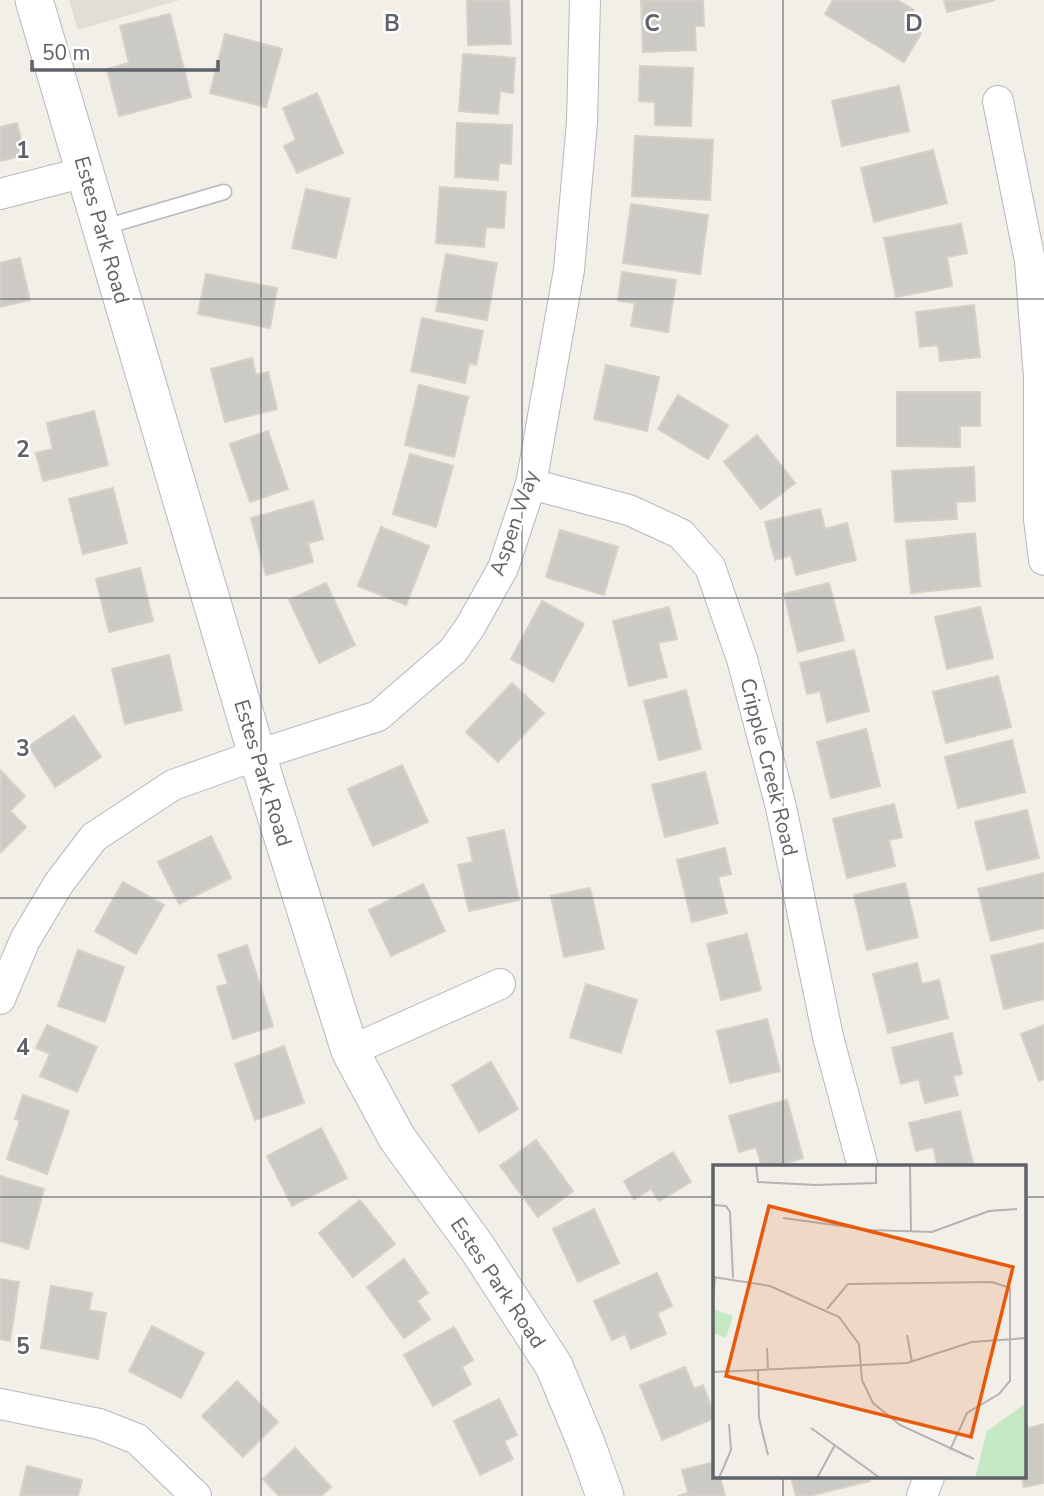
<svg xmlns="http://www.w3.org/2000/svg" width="1044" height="1496" viewBox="0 0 1044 1496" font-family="'Nunito Sans',sans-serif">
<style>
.education{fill:#e1ded6}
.building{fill:#cccac5;stroke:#d6d1c6;stroke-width:2}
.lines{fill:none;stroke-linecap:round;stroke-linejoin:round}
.service-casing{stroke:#b5b8bc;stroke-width:17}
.minor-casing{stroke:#b5b8bc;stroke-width:32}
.tertiary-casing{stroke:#b5b8bc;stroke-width:39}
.service{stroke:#fff;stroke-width:14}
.minor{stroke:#fff;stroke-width:30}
.tertiary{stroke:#fff;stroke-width:37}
.grid{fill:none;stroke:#5f6368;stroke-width:2;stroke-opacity:0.55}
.labels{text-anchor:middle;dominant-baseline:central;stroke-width:5;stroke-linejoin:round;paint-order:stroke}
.street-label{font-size:21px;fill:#5f6368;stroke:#fff}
.inset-road{fill:none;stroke:#b3b3b1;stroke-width:2}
.view{fill:#e8590c;fill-opacity:0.15;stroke:#e8590c;stroke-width:3.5}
.inset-edge{fill:none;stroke:#5f6368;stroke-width:3.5}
.grid-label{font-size:23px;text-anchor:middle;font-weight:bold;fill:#5f6368;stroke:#fff;stroke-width:5;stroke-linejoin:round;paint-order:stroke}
</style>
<rect width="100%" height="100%" fill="#f1efe8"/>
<path class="education" d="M69 0H180L78 30Z"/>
<g class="building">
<path d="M467 0H509L511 44 468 45Z"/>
<path d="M641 0H703L704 26H695L696 50 643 52Z"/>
<path d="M833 0H897L914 10 906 24 921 33 904 62 825 14Z"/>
<path d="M944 0H995L947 12Z"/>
<path d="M170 14 191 97 119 116 107 69 129 63 120 26Z"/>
<path d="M225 34 282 49 266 107 210 93Z"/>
<path d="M463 54 515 58 513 93 500 91 498 114 459 111Z"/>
<path d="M640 66 693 68 691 126 655 125V102L639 101Z"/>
<path d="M899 86 909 131 842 146 832 101Z"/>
<path d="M317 93 343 153 297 173 284 146 296 140 283 108Z"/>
<path d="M17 123 25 155 0 161V127Z"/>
<path d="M457 123 512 125 511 164 499 163 498 180 455 177Z"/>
<path d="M635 136 713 140 710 200 632 196Z"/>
<path d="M933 150 947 203 874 222 861 168Z"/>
<path d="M440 187 506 192 504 228 486 227 484 247 436 243Z"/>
<path d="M306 189 350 199 336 258 292 248Z"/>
<path d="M631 204 708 215 700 274 623 263Z"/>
<path d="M961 224 967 253 947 257 952 286 896 297 884 238Z"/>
<path d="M446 254 497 263 487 320 436 311Z"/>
<path d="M20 258 30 300 0 307V263Z"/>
<path d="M622 272 676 280 668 332 631 326 635 303 618 301Z"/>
<path d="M206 274 277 288 270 328 198 314Z"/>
<path d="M974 305 980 357 940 361 938 345 920 347 916 312Z"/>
<path d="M422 318 483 331 476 365 469 363 465 383 411 371Z"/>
<path d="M252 358 256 375 268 372 277 409 225 422 211 369Z"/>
<path d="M606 365 659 377 647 431 594 419Z"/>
<path d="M419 385 468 397 454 457 405 445Z"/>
<path d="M897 392H980V426H960V447L897 446Z"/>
<path d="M678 395 728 425 708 459 658 429Z"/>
<path d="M94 411 108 465 43 481 36 453 53 449 47 423Z"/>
<path d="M268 431 288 489 250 502 230 444Z"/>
<path d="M757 435 795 483 761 509 724 462Z"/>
<path d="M410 454 453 466 436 527 393 514Z"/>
<path d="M974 467 975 501 956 502 957 519 895 522 892 471Z"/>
<path d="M113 488 127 543 83 554 69 499Z"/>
<path d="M313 501 323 539 308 543 313 562 266 575 251 518Z"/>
<path d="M820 509 825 529 847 523 856 560 796 575 791 555 775 560 765 522Z"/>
<path d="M381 527 429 546 406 605 358 586Z"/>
<path d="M560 530 618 547 604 595 546 577Z"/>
<path d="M975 533 980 586 911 593 906 541Z"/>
<path d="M140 568 153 621 109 632 96 579Z"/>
<path d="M326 583 355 645 319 663 289 600Z"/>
<path d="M829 583 844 640 798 652 784 594Z"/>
<path d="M542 601 584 624 553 682 511 659Z"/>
<path d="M669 607 677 639 658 643 667 677 629 686 613 621Z"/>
<path d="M980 607 993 658 947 669 935 617Z"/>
<path d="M854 650 869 711 827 722 820 691 807 694 800 663Z"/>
<path d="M169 655 182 710 125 724 112 669Z"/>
<path d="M998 676 1011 727 946 743 933 692Z"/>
<path d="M512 683 544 713 498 762 466 732Z"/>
<path d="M686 690 701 749 659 760 644 701Z"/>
<path d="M74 716 101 757 55 787 29 746Z"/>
<path d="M866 729 880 786 831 798 817 742Z"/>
<path d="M1012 740 1025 792 958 808 945 757Z"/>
<path d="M402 765 428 822 373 846 348 789Z"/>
<path d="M1 771 25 796 10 811 26 827 0 853Z"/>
<path d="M705 772 718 823 665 837 652 785Z"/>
<path d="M894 804 902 837 889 840 895 866 847 878 833 819Z"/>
<path d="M1027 810 1039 858 987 870 975 822Z"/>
<path d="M504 830 519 900 469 911 458 865 473 862 468 838Z"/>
<path d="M211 836 231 878 179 904 158 862Z"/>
<path d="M725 848 731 874 718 877 727 913 692 922 677 860Z"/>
<path d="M1044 873V928L991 941 978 889Z"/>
<path d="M123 882 164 905 136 954 95 931Z"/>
<path d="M905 883 918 937 867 950 854 895Z"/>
<path d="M423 884 445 931 391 956 369 910Z"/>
<path d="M590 888 604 949 564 957 551 896Z"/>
<path d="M747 934 761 990 721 1000 707 944Z"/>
<path d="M1044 943V999L1004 1009 991 956Z"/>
<path d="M247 945 273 1026 233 1039 217 987 228 984 218 955Z"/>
<path d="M78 950 124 967 105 1022 58 1006Z"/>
<path d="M917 963 922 984 939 980 948 1018 888 1033 873 974Z"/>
<path d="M586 984 637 1000 621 1053 570 1037Z"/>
<path d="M767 1019 780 1071 730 1083 717 1031Z"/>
<path d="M47 1025 97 1047 77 1092 40 1076 50 1054 36 1048Z"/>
<path d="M1044 1025V1079L1039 1081 1021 1034Z"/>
<path d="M952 1033 962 1074 953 1076 958 1095 925 1103 919 1079 901 1084 892 1048Z"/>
<path d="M284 1046 304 1103 255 1120 235 1064Z"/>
<path d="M491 1062 518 1109 479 1132 452 1085Z"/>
<path d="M23 1095 69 1111 47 1174 7 1159 20 1120 15 1119Z"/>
<path d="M787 1100 803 1158 772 1167H762L756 1147 739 1152 729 1116Z"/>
<path d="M960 1111 974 1167H938L933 1147 916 1151 909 1123Z"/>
<path d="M321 1128 347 1178 292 1206 267 1156Z"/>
<path d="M536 1140 573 1191 538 1217 500 1166Z"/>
<path d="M673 1152 691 1182 659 1201 651 1189 634 1199 624 1181Z"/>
<path d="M0 1176 44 1189 28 1249 0 1241Z"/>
<path d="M360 1200 395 1244 353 1277 319 1233Z"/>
<path d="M594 1209 619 1263 578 1282 553 1229Z"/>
<path d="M404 1259 428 1293 417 1301 430 1319 404 1338 367 1287Z"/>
<path d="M657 1273 672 1306 657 1313 666 1334 631 1349 625 1334 612 1340 594 1301Z"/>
<path d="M0 1279 19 1282 10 1341 0 1339Z"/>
<path d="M51 1286 92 1293 89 1310 106 1313 98 1359 41 1348Z"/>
<path d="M152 1326 204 1353 181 1398 129 1371Z"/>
<path d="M454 1327 473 1360 462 1367 471 1384 433 1406 404 1355Z"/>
<path d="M685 1367 694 1389 703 1385 715 1418 662 1440 640 1385Z"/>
<path d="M237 1381 278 1422 243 1457 202 1416Z"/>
<path d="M499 1399 517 1435 504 1441 513 1459 480 1475 454 1421Z"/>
<path d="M1044 1424V1483L1024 1487 1022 1477H1025V1429Z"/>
<path d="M295 1448 331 1487 321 1496H279L263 1479Z"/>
<path d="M715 1462V1477H720L725 1496H678L688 1493 682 1470Z"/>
<path d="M27 1466 82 1480 78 1496H20Z"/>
<path d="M791 1477H869L870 1481 809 1496H796Z"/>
</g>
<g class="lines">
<defs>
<path id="service" d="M101 228 224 192"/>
<g id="minor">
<path d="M998 101 1030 261 1039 377V519L1044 560"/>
<path d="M0 194 85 172"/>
<path d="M531 484 629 510 681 534 710 567 742 659 781 807 828 1037 863 1167"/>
<path d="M0 999 25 940 59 883 94 837 173 785 257 755 378 716 453 651 470 627 503 568 531 484 569 270 582 122 585 0"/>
<path d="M350 1051 500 984"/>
<path d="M0 1404 99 1424 137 1439 196 1496"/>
<path d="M922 1496 929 1477"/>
</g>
<path id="tertiary" d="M34 0 257 755 350 1051 397 1138 478 1249 554 1366 586 1443 605 1496"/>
</defs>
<use href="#service" class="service-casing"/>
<use href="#minor" class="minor-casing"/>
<use href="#tertiary" class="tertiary-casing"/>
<use href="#service" class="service"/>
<use href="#minor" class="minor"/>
<use href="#tertiary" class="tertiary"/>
</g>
<path class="grid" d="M261 0V1496M522 0V1496M783 0V1167M0 299H1044M0 598H1044M0 898H1044M0 1197H715M1025 1197H1044M783 1477V1496"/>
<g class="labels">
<g class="street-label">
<text transform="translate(102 230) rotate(74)">Estes Park Road</text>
<text transform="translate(514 523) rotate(-71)">Aspen Way</text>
<text transform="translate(769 767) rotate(76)">Cripple Creek Road</text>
<text transform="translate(263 773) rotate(73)">Estes Park Road</text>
<text transform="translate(498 1283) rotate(56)">Estes Park Road</text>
</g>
</g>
<g transform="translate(713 1165)">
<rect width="313" height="313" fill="#f1efe8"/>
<path d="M0 144 20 151 13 173 0 168ZM313 238V313H262L274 266Z" fill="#c5e8c5"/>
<path class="inset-road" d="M43 1 45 17 103 20 163 18V1M197 1 198 66M0 40 13 41 17 47 20 113M70 53 157 65 219 67 276 46 304 44M0 112 57 121 126 152 146 179 149 215 160 238 187 260 261 294M0 135 2 112M114 144 135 119 279 117 297 123V216L286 229 254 248 237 285M194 170 199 197M54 183 55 204M45 205 46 253 55 290M0 207 194 198 259 177 314 173M98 263 167 313M6 313 18 285 16 259M104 313 122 280"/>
<path class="view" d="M56 41 300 102 258 272 13 211Z"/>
<rect width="313" height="313" class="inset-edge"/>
</g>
<g class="grid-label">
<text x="392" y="31">B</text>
<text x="652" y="31">C</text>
<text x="914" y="31">D</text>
<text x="23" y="158">1</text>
<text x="23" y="457">2</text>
<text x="23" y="756">3</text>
<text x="23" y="1055">4</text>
<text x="23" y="1354">5</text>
</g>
<path d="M32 60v10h186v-10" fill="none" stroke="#5f6368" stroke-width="3.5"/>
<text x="42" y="60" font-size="21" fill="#5f6368" stroke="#ffffff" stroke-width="5" paint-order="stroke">50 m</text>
</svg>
